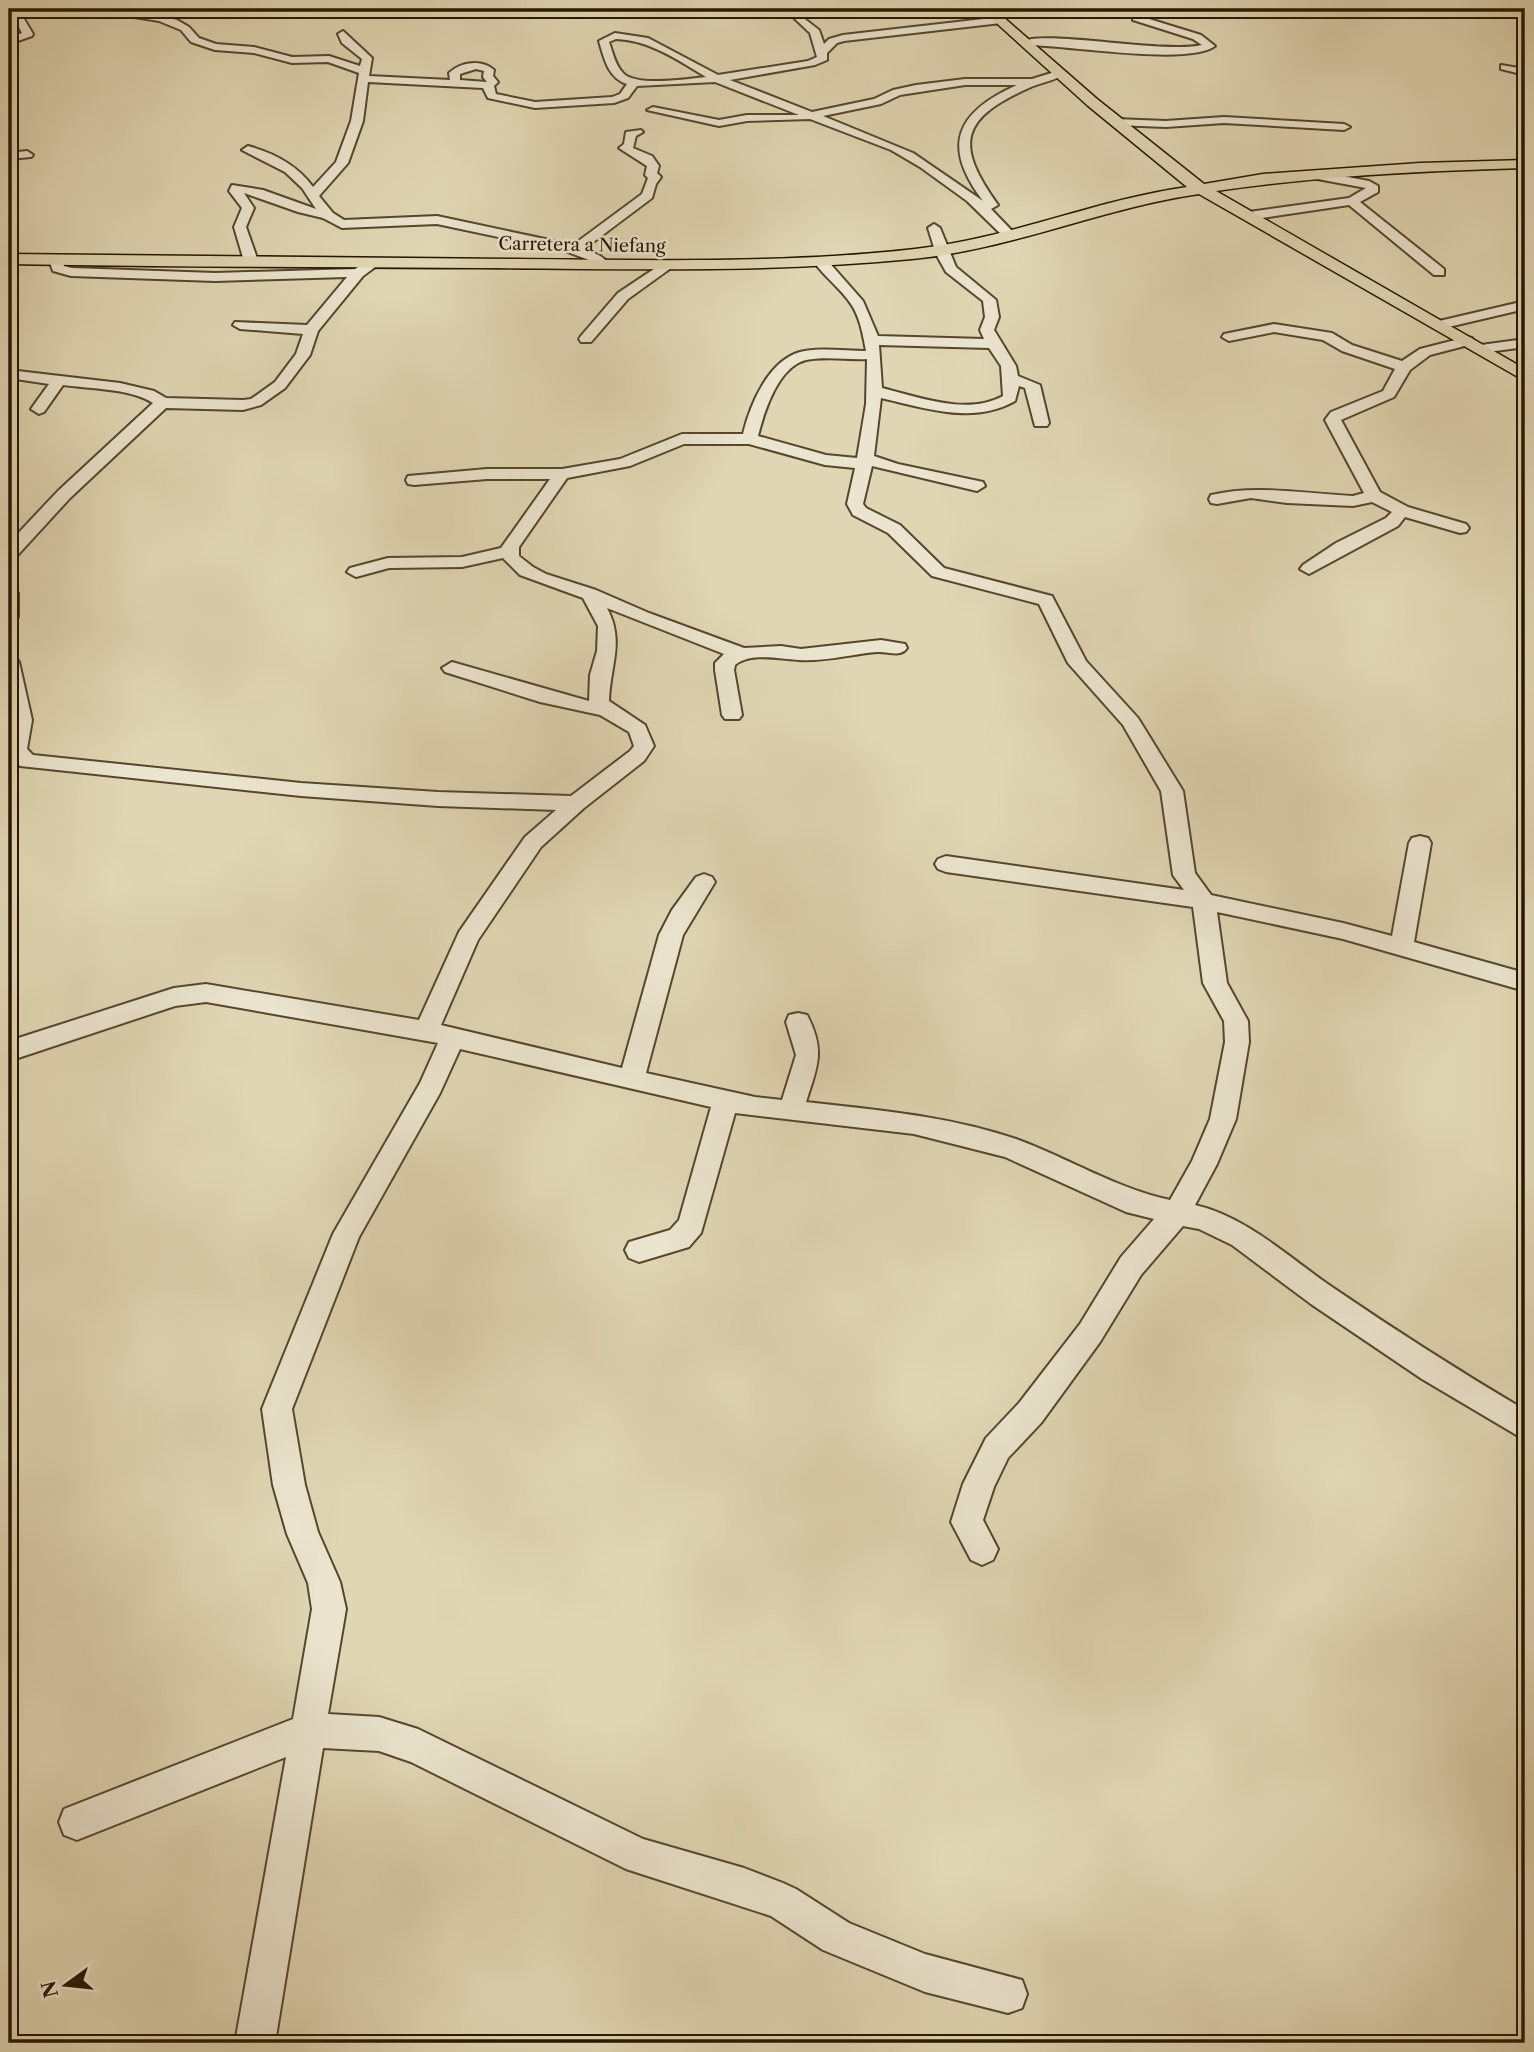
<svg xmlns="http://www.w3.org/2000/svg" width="1534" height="2052" viewBox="0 0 1534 2052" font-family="'Libre Caslon Text',serif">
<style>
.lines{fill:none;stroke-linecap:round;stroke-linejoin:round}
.minor-casing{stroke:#55472d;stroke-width:4}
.major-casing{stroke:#271700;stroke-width:3}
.minor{fill:#ebe4ce;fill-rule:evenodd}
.major{fill:#e0d6b3;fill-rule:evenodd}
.labels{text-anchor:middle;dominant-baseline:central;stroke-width:5;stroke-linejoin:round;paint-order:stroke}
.far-street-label{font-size:18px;fill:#271700;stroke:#ebe4ce}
</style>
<rect width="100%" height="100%" fill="#e0d6b3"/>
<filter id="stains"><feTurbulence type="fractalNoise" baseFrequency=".00286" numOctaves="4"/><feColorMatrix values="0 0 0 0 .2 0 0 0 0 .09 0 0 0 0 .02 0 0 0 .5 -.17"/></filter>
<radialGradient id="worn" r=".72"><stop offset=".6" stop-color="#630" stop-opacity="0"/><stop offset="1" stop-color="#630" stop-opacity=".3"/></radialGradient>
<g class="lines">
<defs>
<g id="minor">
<path d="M9 9 21 14 33 34 32 36 9 44V38L22 33 14 18 9 14Z"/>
<path d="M85 9 150 13 177 20 189 27 199 38 216 44 254 47 292 57 329 56 360 66 362 59 342 43 338 34 343 31 372 58 369 76 450 80 449 73C461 62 481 59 494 70L493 76 498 82 494 86 496 94 535 102 612 97 620 94 627 84C608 78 604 58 599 41L615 33 648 38 718 75 808 61 817 57 810 33 792 16 797 13 819 30 824 44 829 39 843 35 1001 17 1006 20 1001 23 844 41 837 43 827 53V60L815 65 730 80 812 112 874 99 893 90 916 85 965 79H1032L1061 70 1066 73C1057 80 1043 82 1031 87 960 118 954 144 998 205L991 209 1015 234 1009 238 1004 237 967 201 920 167 891 150 810 119 747 121 719 126 647 110 653 107 719 120 747 115H799L715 82 637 86 628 98 614 103 535 108 488 98 483 88 368 82 363 121 348 163 319 196 333 213 344 220 437 216 573 245 642 194 648 178 645 175 647 166 619 148 624 144 626 132 641 130 643 132 636 136 633 148 652 156 659 166 657 173 661 177 656 184 652 198 584 249C594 253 602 255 609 264L602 268 589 260 565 251 437 224 342 228 323 218 298 212 244 193 254 208 246 227 258 261 251 265 244 261 234 227 242 208 229 191 232 185 263 190 316 209 302 188 285 172 242 150 248 146C274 153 297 165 313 187L336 162 351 121 359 73 328 62 292 63 254 53 215 50 191 42 181 30 159 21ZM616 39C649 40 678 60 706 77 687 79 636 87 623 73 615 65 613 53 609 42ZM476 69 484 71 483 77 487 82 460 80V74ZM965 85H1017C956 112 941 146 983 201L913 153 823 116 881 104 900 95Z"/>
<path d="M1136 15 1201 35 1215 46C1189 66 1066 45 1027 45L1022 42C1041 29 1164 54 1202 45L1193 39 1133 20V16Z"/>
<path d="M1501 65 1525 69V75L1501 69Z"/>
<path d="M1224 117 1344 124 1350 127 1344 130 1224 123 1166 127 1115 125 1109 122 1115 119 1166 121Z"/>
<path d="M27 151 33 155 31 157 9 159V153Z"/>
<path d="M1316 171 1369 181 1378 186V192L1360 202 1444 269V275H1434L1349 205 1249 220 1243 216 1249 212 1349 198 1366 188 1312 178V172Z"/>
<path d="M934 224 940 228 956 267 996 300 999 317 994 330 1016 366 1018 376 1040 385 1049 423 1047 426H1035L1025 388 1019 386 1015 401C973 425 925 408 881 398L874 456 898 464 983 482 985 486 977 491 872 466 863 504 866 508 900 525 944 568 1052 596 1086 661 1138 718 1183 791 1195 873 1211 895 1343 923 1392 936 1409 843 1412 838 1420 836 1428 838 1431 843 1414 942 1525 973V991L1343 939 1217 912 1227 983 1248 1021 1249 1042 1236 1119 1217 1164 1195 1205C1247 1217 1288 1257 1332 1287 1395 1330 1459 1371 1525 1410V1440L1422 1379 1311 1304 1232 1245 1199 1229 1183 1226 1141 1275 1100 1342 1041 1423 1008 1458 994 1487 983 1520 998 1549 993 1560 982 1565 971 1560 951 1522 963 1484 986 1438 1019 1403 1080 1324 1121 1257 1154 1219 1126 1212 1005 1157 914 1134 735 1113 701 1233 689 1247 639 1262 629 1258 625 1250 629 1242 670 1230 679 1220 711 1107 460 1049 440 1093 359 1237 292 1409 305 1485 318 1532 340 1582 346 1609 328 1714 379 1717 418 1729 643 1839 744 1868 783 1883 796 1889 849 1923 925 1954 1022 1980 1027 1994 1022 2008 1008 2013 925 1992 823 1950 771 1916 626 1869 411 1762 379 1751 323 1748 275 2043H235L286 1757 77 1840 64 1835 59 1822 64 1809 293 1719 312 1609 308 1583 287 1534 273 1485 262 1409 333 1234 420 1083 438 1043 206 1002 175 1006 9 1061V1041L174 988 206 984 419 1020 459 932 525 837 556 810 438 806 301 796 20 766 9 753 12 720 9 705V656L16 658 19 662 32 720 27 749 33 755 301 783 438 792 571 796 630 751 634 746 629 732 600 715 540 702 445 672 442 668 452 662 589 701 590 675 597 651 598 626 583 598 520 575 503 558 462 567 389 568 356 577 347 572 350 568 388 558 462 557 501 548 550 479H487L414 485 408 484 406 480 408 476 487 469H562L620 459 682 434H743C750 405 768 361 800 352 820 347 846 351 866 351 863 335 860 317 851 304 840 288 825 277 814 262L816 259H826L863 301 878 336 984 339 980 330 985 317 983 301 946 272 936 254 928 228ZM879 345 989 348 1001 366 1003 396C967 416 919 397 882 388ZM867 359 866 404 857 458 826 455 758 436C764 412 778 367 806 360 824 356 848 360 867 359ZM684 444H749L825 465 855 468 847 504 853 515 888 533 932 576 1039 604 1068 663 1123 725 1161 791 1173 875 1184 890 946 856 938 859 935 864 938 869 946 872 1193 907 1203 983 1224 1021 1225 1042 1210 1119 1192 1161 1170 1200C1115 1188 1068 1158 1016 1139 949 1116 877 1110 806 1102 817 1067 826 1051 807 1015L798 1013 789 1015 786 1022 796 1055 782 1100 755 1097 646 1073 683 935 715 882 712 877 704 874 696 877 672 910 659 935 622 1068 441 1025 478 940 541 847 584 808 644 761 654 746 645 725 609 701C610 665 625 642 607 608L724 654 715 663V670L722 715 725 719H739L742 715 734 670 735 665C750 652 780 659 799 660 824 662 852 654 877 652 888 651 900 658 907 648L905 644 881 640 801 649 781 646 744 648 649 613 596 590 546 574 533 567 519 556V547L567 478 630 466Z"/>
<path d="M56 256 61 257 64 266 72 268 215 273 355 269 370 259H380L382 262 363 276 318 331 310 355 285 388 261 405 243 410 166 408 70 498 15 558 9 559V543L58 491 153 403C129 388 91 389 63 385L44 412 39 414 31 409 49 384 9 378V370L120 383 154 391 166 398 243 400 251 399 275 382 296 354 303 334 240 329 233 325 235 322 307 325 347 277 215 281 71 276 53 271 49 260Z"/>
<path d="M666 261 673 265 671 268 628 299 591 342H581L579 339 581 336 618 293Z"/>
<path d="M1525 301V309L1440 329 1433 325 1435 322Z"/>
<path d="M1274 324 1332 333 1352 345 1402 361 1420 349 1467 337 1472 338 1474 341 1472 344 1430 355 1410 370 1394 397 1341 420 1380 492 1408 507 1466 524 1469 528 1466 532 1460 533 1405 517 1398 526 1309 574 1300 569 1303 565 1336 543 1386 518 1392 512 1372 502 1353 506 1287 503 1251 498 1217 504 1211 503 1209 499 1211 495C1257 484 1306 494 1353 496L1364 493 1325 420 1331 412 1383 391 1395 369 1342 351 1323 340 1274 332 1229 341 1222 337 1224 334Z"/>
<path d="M1525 339V347L1481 353 1474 349 1481 345Z"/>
<path d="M9 588 18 593V617L9 623Z"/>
</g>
<path id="major" d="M981 9H994L1097 99 1204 184 1263 174 1420 163 1525 160V168C1421 171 1319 176 1216 191L1525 369V381L1199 194C1102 208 1010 250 912 259 768 273 623 269 479 268 322 267 165 267 9 264V254C178 256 347 257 516 259 648 260 782 264 915 249 1008 239 1095 200 1187 187L1087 105Z"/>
</defs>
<use href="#minor" class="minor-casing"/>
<use href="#major" class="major-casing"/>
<use href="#minor" class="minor"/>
<use href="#major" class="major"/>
</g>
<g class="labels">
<g class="far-street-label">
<text transform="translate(582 245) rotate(1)">Carretera a Niefang</text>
</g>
</g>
<rect width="1534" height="2052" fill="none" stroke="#e0d6b3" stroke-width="35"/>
<rect x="10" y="10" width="1513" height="2031" fill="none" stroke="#271700" stroke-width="3.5"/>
<rect x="18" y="18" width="1499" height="2017" fill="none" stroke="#271700" stroke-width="2"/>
<g transform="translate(66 1985) rotate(255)" stroke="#ebe4ce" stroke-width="5" paint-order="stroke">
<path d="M0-5L12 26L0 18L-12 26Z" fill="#271700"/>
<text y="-10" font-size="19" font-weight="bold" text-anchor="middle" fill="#271700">N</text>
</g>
<rect width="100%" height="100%" filter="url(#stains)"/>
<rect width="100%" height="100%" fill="url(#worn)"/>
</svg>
